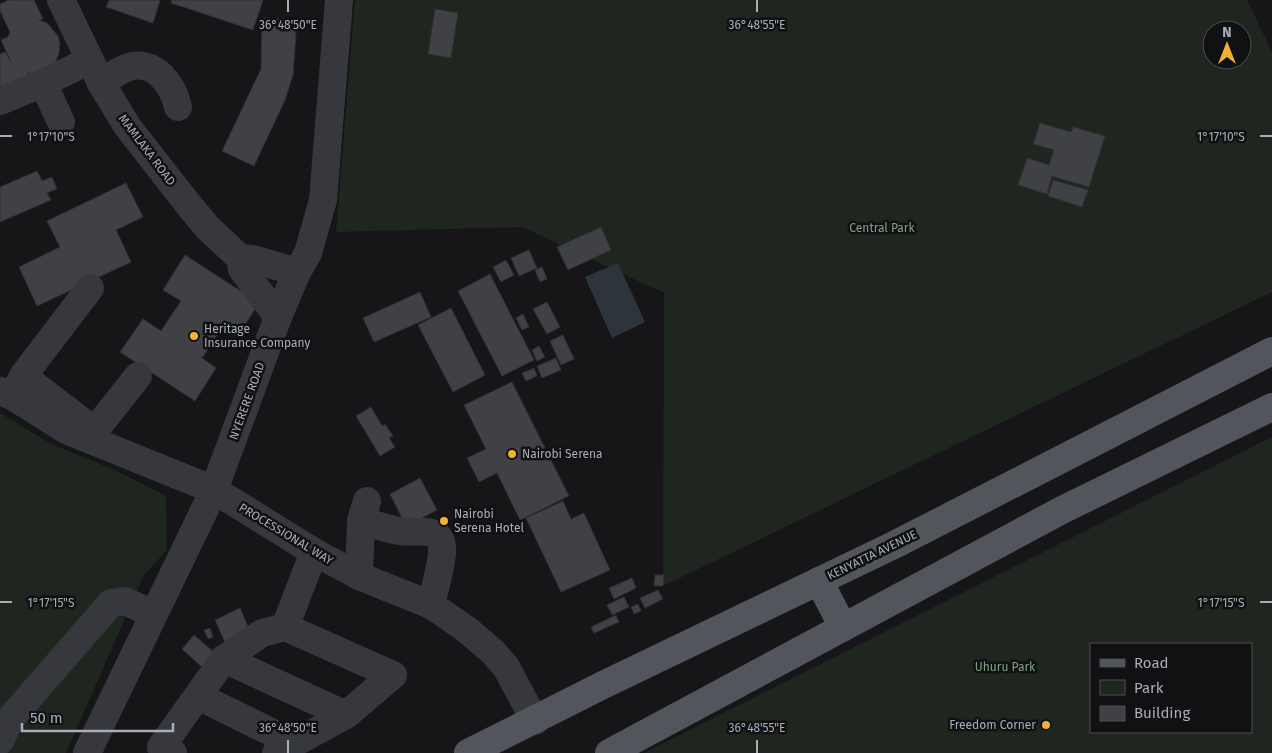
<svg xmlns="http://www.w3.org/2000/svg" width="1272" height="753" viewBox="0 0 1272 753" font-family="'Fira Sans',sans-serif">
<style>
.green{fill:#1e261f;fill-rule:evenodd}
.water{fill:#2c353c}
.building{fill:#404145;stroke:#303034}
.lines{fill:none;stroke-linecap:round;stroke-linejoin:round}
.minor{stroke:#37383d;stroke-width:28}
.major{stroke:#53555c;stroke-width:28}
.ticks{fill:none;stroke:#a8adb8;stroke-width:2}
.poi-dot{fill:#f2b134;stroke:#111113;stroke-width:2}
.labels{text-anchor:middle;dominant-baseline:central;stroke-width:5;stroke-linejoin:round;paint-order:stroke}
.street-label{font-size:12px;fill:#a8adb8;stroke:#111113}
.park-label{font-size:12px;fill:#7fa381;stroke:#111113}
.poi-label{font-size:12px;fill:#a8adb8;stroke:#111113;text-anchor:start}
.ticks-label{font-size:12px;text-anchor:middle;fill:#a8adb8;stroke:#111113;stroke-width:5;stroke-linejoin:round;paint-order:stroke}
</style>
<rect width="100%" height="100%" fill="#161618"/>
<g class="green">
<path d="M355 0H1247L1272 52V292L663 586 664 293 522 227 336 232ZM1212 30H1242V60H1212Z"/>
<path d="M0 413 51 444 110 468 166 496 167 550 144 575 66 753H0Z"/>
<path d="M1272 437V753H644ZM1251 644V732H1091V644Z"/>
</g>
<path class="water" d="M618 263 645 322 612 338 585 277Z"/>
<g class="building">
<path d="M9 0H34L43 19 39 20 47 23 58 36 60 44 59 53 56 61 51 67 35 74 27 73 29 78 0 90V54L5 52 11 62 1 40 8 37 10 32 0 11V4Z"/>
<path d="M109 0H160L153 23 106 7Z"/>
<path d="M172 0H263L253 30 171 3Z"/>
<path d="M435 9 458 13 451 58 428 54Z"/>
<path d="M262 18 297 19 293 75 285 100 254 166 222 151 261 69Z"/>
<path d="M1040 123 1071 132 1073 127 1105 136 1089 187 1052 176 1047 194 1018 185 1027 158 1049 165 1054 150 1033 144Z"/>
<path d="M37 171 42 181 52 177 57 189 47 193 51 200 0 222V187Z"/>
<path d="M1053 180 1088 190 1082 207 1048 196Z"/>
<path d="M126 183 143 217 116 230 131 262 37 306 19 267 60 247 47 221Z"/>
<path d="M601 227 611 250 568 270 557 247Z"/>
<path d="M529 250 537 268 519 276 511 258Z"/>
<path d="M185 255 259 303 237 337 222 328 202 358 216 368 195 401 120 352 143 319 161 331 181 301 163 290Z"/>
<path d="M506 260 514 275 501 282 493 267Z"/>
<path d="M542 267 547 279 540 282 535 270Z"/>
<path d="M490 274 534 360 502 376 458 291Z"/>
<path d="M420 292 431 317 374 342 363 318Z"/>
<path d="M547 302 560 327 547 334 533 309Z"/>
<path d="M451 308 485 375 453 392 418 325Z"/>
<path d="M523 314 529 327 522 330 516 318Z"/>
<path d="M563 335 574 359 561 365 550 341Z"/>
<path d="M539 346 545 357 537 361 532 350Z"/>
<path d="M556 358 561 370 542 378 537 366Z"/>
<path d="M534 368 537 376 526 381 522 373Z"/>
<path d="M512 382 569 496 520 520 497 473 479 482 467 458 486 449 464 405Z"/>
<path d="M371 407 382 426 385 424 393 436 389 438 395 447 380 456 356 416Z"/>
<path d="M420 478 437 510 406 526 390 494Z"/>
<path d="M563 501 571 519 584 513 610 570 561 592 526 518Z"/>
<path d="M655 575H664L663 586H654Z"/>
<path d="M632 578 636 588 614 599 609 588Z"/>
<path d="M658 590 663 599 645 608 640 598Z"/>
<path d="M624 597 629 607 612 615 607 605Z"/>
<path d="M638 604 641 611 634 614 631 607Z"/>
<path d="M240 608 250 631 225 642 215 620Z"/>
<path d="M616 615 619 622 594 633 591 627Z"/>
<path d="M210 628 213 637 208 639 204 630Z"/>
<path d="M194 635 215 653 203 668 182 649Z"/>
</g>
<g class="lines">
<g class="minor">
<path d="M61 0 101 83 127 126 188 204 207 227 240 258 242 269 278 317"/>
<path d="M43 83 61 122"/>
<path d="M101 83C109 78 119 70 129 67 155 59 173 85 178 107"/>
<path d="M0 101 43 83 90 60"/>
<path d="M240 258 253 259 297 272"/>
<path d="M23 376 87 425 96 429 138 376"/>
<path d="M0 391 12 396 66 430 214 490 314 552 359 576 431 605 466 629 493 652 506 667 535 721"/>
<path d="M14 393 23 376 90 288"/>
<path d="M361 521C374 524 387 529 399 531 415 534 443 524 442 551 442 565 434 591 431 605"/>
<path d="M359 576 361 521 367 501"/>
<path d="M285 627 314 552"/>
<path d="M224 659 346 715"/>
<path d="M198 696 293 743"/>
<path d="M0 741 11 718 111 603 125 601 153 614"/>
<path d="M87 753 214 490 278 317 297 272 308 253 323 200 339 0"/>
<path d="M173 753 161 747 224 659 262 633 285 627 393 675 346 715 276 753"/>
</g>
<g class="major">
<path d="M819 581 843 627"/>
<path d="M468 753 603 685 896 544 1272 351"/>
<path d="M609 753 1062 510 1272 407"/>
</g>
</g>
<path class="ticks" d="M288 0V12M757 0V12M0 136H12M1260 136H1272M0 602H12M1260 602H1272M288 740V753M757 740V753"/>
<g class="poi-dot">
<circle cx="194" cy="336" r="5"/>
<circle cx="512" cy="454" r="5"/>
<circle cx="444" cy="521" r="5"/>
<circle cx="1046" cy="725" r="5"/>
</g>
<g class="labels">
<g class="street-label">
<text transform="translate(147 150) rotate(53)">MAMLAKA ROAD</text>
<text transform="translate(247 401) rotate(-70)">NYERERE ROAD</text>
<text transform="translate(286 534) rotate(31)">PROCESSIONAL WAY</text>
<text transform="translate(872 555) rotate(-26)">KENYATTA AVENUE</text>
</g>
<g class="park-label">
<text x="882" y="228">Central Park</text>
<text x="1005" y="667">Uhuru Park</text>
</g>
<g class="poi-label">
<text x="204" y="329">Heritage<tspan x="204" dy="14">Insurance Company</tspan></text>
<text x="522" y="454">Nairobi Serena</text>
<text x="454" y="514">Nairobi<tspan x="454" dy="14">Serena Hotel</tspan></text>
<text x="1036" y="725" text-anchor="end">Freedom Corner</text>
</g>
</g>
<g class="ticks-label">
<text x="288" y="29">36°48'50"E</text>
<text x="757" y="29">36°48'55"E</text>
<text x="51" y="141">1°17'10"S</text>
<text x="1221" y="141">1°17'10"S</text>
<text x="51" y="607">1°17'15"S</text>
<text x="1221" y="607">1°17'15"S</text>
<text x="288" y="732">36°48'50"E</text>
<text x="757" y="732">36°48'55"E</text>
</g>
<rect x="1090" y="643" width="162" height="90" fill="#111113" stroke="#4d4f55"/>
<rect x="1100" y="659" width="25" height="8" fill="#53555c" stroke="#4d4f55"/>
<text x="1134" y="668" font-size="15" fill="#a8adb8">Road</text>
<rect x="1100" y="680" width="25" height="15" fill="#1e261f" stroke="#4d4f55"/>
<text x="1134" y="693" font-size="15" fill="#a8adb8">Park</text>
<rect x="1100" y="706" width="25" height="15" fill="#404145" stroke="#4d4f55"/>
<text x="1134" y="718" font-size="15" fill="#a8adb8">Building</text>
<g transform="translate(1227 45)"><circle r="24" fill="#111113" stroke="#4d4f55"/>
<path d="M0-4L9 19L0 12L-9 19Z" fill="#f2b134"/>
<text y="-8" font-size="14" font-weight="bold" text-anchor="middle" fill="#a8adb8">N</text>
</g>
<path d="M22 723v8h151v-8" fill="none" stroke="#a8adb8" stroke-width="2.5"/>
<text x="30" y="723" font-size="15" fill="#a8adb8" stroke="#111113" stroke-width="4" paint-order="stroke">50 m</text>
</svg>
